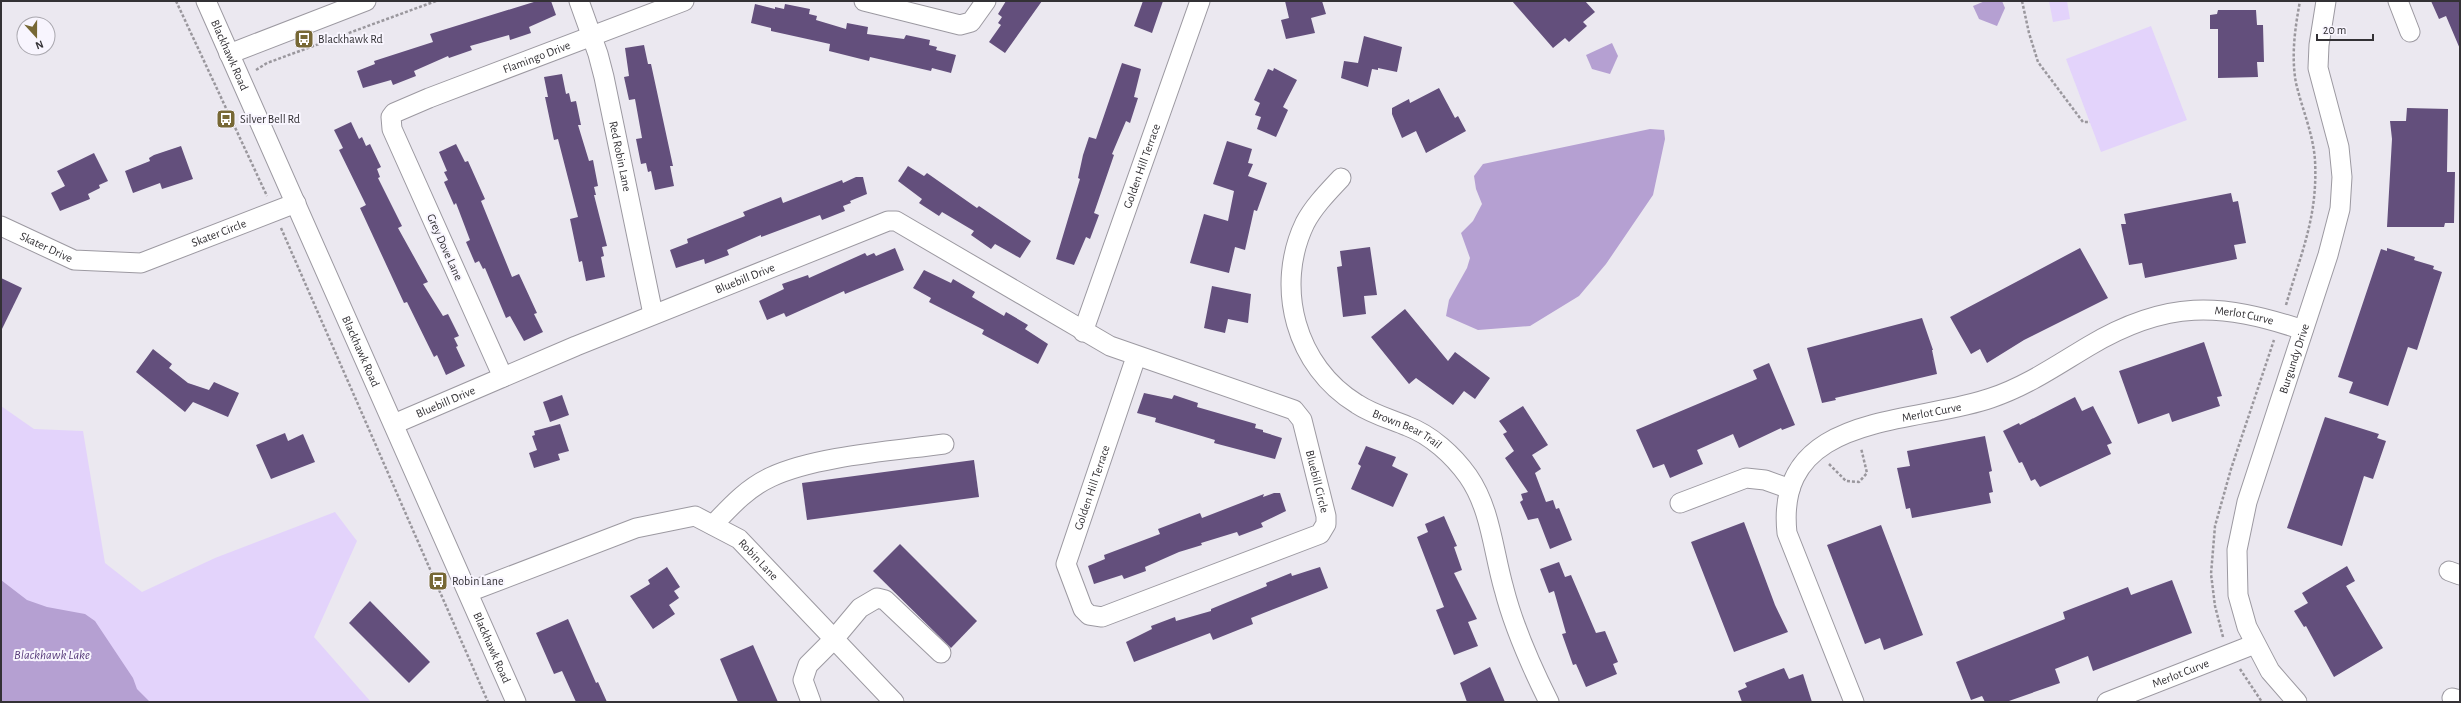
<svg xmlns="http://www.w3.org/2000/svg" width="2461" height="703" viewBox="0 0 2461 703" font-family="'Alegreya Sans',sans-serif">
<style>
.green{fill:#e3d3fb}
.water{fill:#b5a0d2}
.building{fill:#634f7c}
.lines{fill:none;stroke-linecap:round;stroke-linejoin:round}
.minor-casing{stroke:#9c99a1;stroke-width:21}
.path{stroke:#9a979d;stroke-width:2.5;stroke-dasharray:3 2;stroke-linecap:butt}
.minor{stroke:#fff;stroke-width:19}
.labels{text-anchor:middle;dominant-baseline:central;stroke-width:4;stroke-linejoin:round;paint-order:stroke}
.poi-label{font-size:12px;fill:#333135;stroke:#f8f5fe;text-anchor:start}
.street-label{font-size:12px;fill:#333135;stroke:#f8f5fe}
.water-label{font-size:13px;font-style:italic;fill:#593d7b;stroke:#f8f5fe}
</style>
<rect width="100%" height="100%" fill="#ebe8f0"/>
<g class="green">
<path d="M2049 1H2067L2070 19 2053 22Z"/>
<path d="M2151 26 2187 120 2101 152 2066 59Z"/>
<path d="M1 406 34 429 83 431 105 563 142 592 215 558 335 512 357 541 314 637 371 702H1Z"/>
</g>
<g class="water">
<path d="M1985 1H2002L2005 8 1997 26 1979 19 1973 6Z"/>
<path d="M1612 43 1618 56 1610 74 1592 69 1586 55Z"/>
<path d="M1650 129 1664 130 1665 139 1653 195 1606 264 1579 296 1530 326 1478 330 1446 316 1449 300 1467 268 1470 258 1461 233 1473 221 1482 204 1476 189 1474 176 1483 164Z"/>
<path d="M1 580 27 600 47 607 85 614 95 621 133 678 137 689 150 702H1Z"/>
</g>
<g class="building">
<path d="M537 1H551L556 15 529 27 531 33 510 40 509 35 470 46 472 50 449 58 448 56 414 71 416 76 393 85 391 80 363 88 357 71 375 64 374 61 433 42 430 34Z"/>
<path d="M1006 1H1042L1005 53 989 42 1001 25 998 23 1002 17 998 14Z"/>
<path d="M1143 1H1163L1152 33 1134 26Z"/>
<path d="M1285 1H1322L1326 14 1311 18 1315 33 1286 39 1281 20 1289 18Z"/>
<path d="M1512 1H1585L1595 12 1583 22 1587 26 1569 42 1565 38 1553 48Z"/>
<path d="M2431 1H2460V49L2446 16 2439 19Z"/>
<path d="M755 4 775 9V7L784 9 785 4 810 9 809 14 817 16 816 20 846 29 847 23 868 27 867 34 904 39 906 35 930 40 929 45 937 47 936 50 956 55 951 73 932 68 931 71 870 57 869 61 829 51 830 44 771 31V28L751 23Z"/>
<path d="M2218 10H2256L2257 25H2263L2264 62H2257L2258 77 2218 78V29H2210V15L2217 14Z"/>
<path d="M1364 36 1402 47 1397 72 1378 68V70L1372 69 1368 87 1341 78 1344 61 1358 63Z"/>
<path d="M644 45 648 64H651L673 166H670L674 186 655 190 651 171 648 172 646 163 641 164 636 139 642 138 635 99 629 100 624 77 629 76 625 48Z"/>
<path d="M1122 63 1141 69 1134 97 1138 98 1130 123 1126 121 1112 154 1114 155 1094 213 1099 215 1090 239 1086 237 1074 265 1056 259 1080 179 1078 178 1083 155 1089 137 1096 139Z"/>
<path d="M1274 68 1297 80 1283 107 1288 110 1276 137 1257 129 1261 117 1255 115 1260 103 1254 100 1268 69 1273 71Z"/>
<path d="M562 74 566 94 569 93 571 102 576 101 581 125H578L589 161 593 160 598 186 594 187 596 195H594L607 246 602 247 604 256 601 257 605 277 586 281 582 261 579 262 570 219 578 217 558 139 554 140 545 97H548L544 77Z"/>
<path d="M1439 88 1455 118 1458 116 1466 131 1426 153 1416 131 1402 138 1392 114V108L1409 99 1410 103Z"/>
<path d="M2407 108 2448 109 2447 172H2455L2454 223H2445L2444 227H2387L2392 139 2390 121H2406Z"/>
<path d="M351 122 359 139 362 137 366 146 370 144 381 167 377 169 380 177 378 178 402 226 398 228 428 282 423 284 443 316 448 314 459 336 454 338 458 346 456 347 465 366 446 375 437 355 434 357 407 302 404 303 360 208 366 205 339 150 343 148 334 130Z"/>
<path d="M1227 141 1252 149 1248 163 1253 164 1248 176 1267 183 1257 211 1254 210 1245 250 1235 247 1229 273 1190 263 1204 214 1228 221 1234 191 1213 184Z"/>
<path d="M456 144 465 162 468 161 485 199 481 201 512 277 519 274 537 313 534 314 543 332 524 341 510 316 506 318 485 268 483 269 479 261 475 263 466 242 470 240 456 203 454 205 444 182 448 180 444 172 447 171 439 152Z"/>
<path d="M181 146 193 179 162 189 160 183 133 193 125 171 150 161 149 158 154 155Z"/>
<path d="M94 153 108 181 99 185 100 188 88 194 90 199 60 211 51 193 65 186 57 171Z"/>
<path d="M908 166 924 176 927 173 977 208 979 206 1031 241 1020 258 995 244 991 249 971 235 974 231 942 212 939 216 919 203 922 199 898 181Z"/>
<path d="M856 177H863L867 194 850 201 851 203 843 206 845 211 822 220 820 215 761 237V235L727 250 729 255 705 264 704 259 676 268 670 250 688 243 687 239 745 216 743 212 781 197 783 203 842 180 843 183Z"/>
<path d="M2231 193 2233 202 2238 201 2246 243 2234 245 2237 259 2145 278 2142 263 2129 265 2121 224H2126L2124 214Z"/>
<path d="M1370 247 1377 295 1364 296 1366 314 1343 317 1337 267 1342 266 1340 251Z"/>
<path d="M895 248 904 270 845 294 844 291 786 317 784 313 767 320 759 301 784 289 782 284 808 275 809 278 865 253 867 256 874 253 876 256Z"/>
<path d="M2080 248 2108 298 2024 340 1987 363 1980 349 1971 354 1950 317Z"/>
<path d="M2387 248 2415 257 2414 260 2434 266 2433 269 2442 272 2417 350 2408 347 2388 406 2349 393 2353 382 2338 377 2381 249 2387 251Z"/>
<path d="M924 270 951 283 953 279 975 292 972 297 1004 316 1006 312 1028 325 1025 329 1048 344 1038 364 982 334 984 330 929 302 931 298 913 288Z"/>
<path d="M1 278 22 288 1 331Z"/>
<path d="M1212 286 1251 294 1248 323 1228 319 1225 333 1204 328Z"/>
<path d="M1405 309 1448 361 1455 352 1490 378 1475 399 1464 391 1453 405 1416 378 1409 384 1371 337Z"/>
<path d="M1922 318 1933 350H1932L1937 374 1835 398 1836 400 1822 403 1807 348Z"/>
<path d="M2204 342 2222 396 2217 397 2220 406 2172 422 2169 413 2138 424 2119 371Z"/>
<path d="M153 349 172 364 169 368 188 383 209 390 214 382 239 393 228 417 193 402 185 412 136 372Z"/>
<path d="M1769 363 1795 425 1782 430 1781 428 1739 448 1733 434 1697 450 1703 464 1670 478 1664 464 1653 468 1636 430 1757 379 1753 370Z"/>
<path d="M1144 393 1172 399 1174 395 1198 403 1197 407 1256 424 1255 428 1263 430V432L1282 438 1275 459 1214 443 1215 440 1155 422 1156 418 1137 413Z"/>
<path d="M562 395 569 415 550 422 543 402Z"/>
<path d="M2075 397 2082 411 2093 406 2112 443 2107 445 2111 454 2040 487 2035 479 2031 481 2022 462 2019 463 2003 431 2019 423 2020 425Z"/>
<path d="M1523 406 1548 445 1532 455 1541 469 1535 473 1546 502 1553 500 1556 509 1559 508 1572 540 1550 549 1538 518 1528 520 1520 502 1523 500 1521 494 1528 492 1505 458 1514 451 1503 434 1507 432 1499 421Z"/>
<path d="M2325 417 2379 434 2377 438 2386 441 2373 479 2364 476 2342 546 2287 528Z"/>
<path d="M560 424 569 451 558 454 560 460 534 468 529 453 537 450 532 436 535 435 534 431Z"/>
<path d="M285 433 288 441 303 434 315 462 271 479 256 445Z"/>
<path d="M1985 436 1992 471 1989 472 1993 492 1989 493 1991 503 1912 518 1910 508 1906 509 1897 468 1910 466 1907 451Z"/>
<path d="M1366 446 1396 457 1392 466 1408 474 1393 507 1351 489 1361 466 1358 464Z"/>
<path d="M974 460 979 497 807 520 802 483Z"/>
<path d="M1274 493H1280L1286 511 1261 523 1263 527 1239 536 1237 532 1201 543 1202 545 1179 552 1145 567 1146 571 1124 579 1122 575 1094 584 1088 566 1105 559 1104 555 1160 534 1158 529 1200 513 1202 518 1264 494 1263 497Z"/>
<path d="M1444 516 1457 546 1454 547 1462 570 1454 573 1477 619 1468 622 1478 646 1454 655 1436 610 1444 607 1417 537 1428 532 1425 524Z"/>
<path d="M1744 522 1775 605 1788 632 1734 652 1691 542Z"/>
<path d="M1881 525 1923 635 1884 650 1880 638 1865 644 1827 545Z"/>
<path d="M900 544 977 621 951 648 873 571Z"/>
<path d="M1559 562 1565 577 1571 575 1596 633 1605 631 1618 662 1613 664 1617 674 1586 687 1576 664 1573 665 1562 634 1566 633 1554 591 1549 593 1540 569Z"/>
<path d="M2347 566 2355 581 2346 586 2383 648 2334 677 2306 626 2304 627 2294 611 2308 603 2302 593Z"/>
<path d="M667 567 680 587 674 591 679 598 669 605 675 614 653 629 630 596 650 584 648 580Z"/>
<path d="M1320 567 1328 588 1251 618 1253 624 1213 640 1210 633 1134 662 1126 642 1152 629 1151 626 1175 617 1176 621 1211 611V609L1267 586 1266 583 1291 573 1292 576Z"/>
<path d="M2172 580 2192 633 2093 671 2088 656 2055 669 2060 683 2006 702H1985L1982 696 1971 700 1956 662 2065 619 2063 612 2128 587 2131 595Z"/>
<path d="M370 601 430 662 409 683 349 623Z"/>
<path d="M568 619 596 683 598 682 607 702H576L562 671 554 674 536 633Z"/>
<path d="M753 645 778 702H738L720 659Z"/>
<path d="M1490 667 1505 702H1467L1460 683Z"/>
<path d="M1784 668 1789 679 1803 674 1812 702H1742L1738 691 1747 687 1745 683Z"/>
</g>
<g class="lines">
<defs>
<g id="minor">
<path id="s1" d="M206 1 516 702"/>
<path id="s2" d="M579 1 598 54 604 77 653 314"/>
<path d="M864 1 960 25 971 22 986 1"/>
<path d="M2398 1 2410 32"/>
<path d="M229 54 366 1"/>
<path id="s3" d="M1341 178C1328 192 1314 206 1305 223 1274 287 1296 367 1357 404 1372 414 1390 419 1407 426 1431 435 1453 455 1468 476 1491 509 1493 551 1504 589 1514 628 1531 666 1549 702"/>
<path id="s4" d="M1 226 74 260 141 263 296 203"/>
<path id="s5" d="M1083 332 1200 1"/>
<path id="s6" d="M503 377 392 129 391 117 394 113 429 98 684 1"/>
<path id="s7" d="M394 424 576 346 888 221H896L1110 346 1294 410 1302 420 1326 516V524L1320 534 1102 617 1089 615 1083 609 1066 564 1136 357"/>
<path d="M1680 503 1746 478 1765 480 1790 489"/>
<path d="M713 525C730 507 747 488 771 477 816 456 893 451 944 444"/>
<path d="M2449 571 2460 575"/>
<path id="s8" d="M469 592 636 528 695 516 739 539 894 702"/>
<path d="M2452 698 2460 700"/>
<path d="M811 702 803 680 808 665 834 639 860 608 877 598 885 600 941 653"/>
<path id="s9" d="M1854 702 1787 533C1774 411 1915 425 1991 398 2027 386 2057 365 2089 346 2166 300 2220 302 2303 330"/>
<path id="s10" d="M2107 702 2255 644"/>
<path id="s11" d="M2297 702 2270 671 2247 627 2238 595 2237 550 2247 502 2328 255 2340 209 2342 177 2339 147 2318 68 2319 45 2326 1"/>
</g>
</defs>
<use href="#minor" class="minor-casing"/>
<g class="path">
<path d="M176 1 267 196"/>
<path d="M2022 1 2029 33 2038 62 2083 122H2090"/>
<path d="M256 70 267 63 436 1"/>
<path d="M281 228 488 702"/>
<path d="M2286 305C2301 253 2318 217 2315 160 2313 133 2302 109 2296 83 2291 56 2295 28 2300 1"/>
<path d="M1829 464 1846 481 1859 482 1867 473 1861 448"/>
<path d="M2223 637 2215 606 2211 574 2215 526 2231 469 2274 340"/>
<path d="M2240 669 2262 702"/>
</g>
<use href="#minor" class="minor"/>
</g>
<defs>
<symbol id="bus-square" viewBox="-11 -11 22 22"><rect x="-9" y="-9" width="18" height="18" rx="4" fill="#776835" stroke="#f8f5fe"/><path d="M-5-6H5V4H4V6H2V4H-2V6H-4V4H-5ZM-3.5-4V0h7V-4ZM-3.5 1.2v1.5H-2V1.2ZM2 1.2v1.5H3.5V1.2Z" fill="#fff"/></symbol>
</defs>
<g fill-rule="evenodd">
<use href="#bus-square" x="293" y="28" width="22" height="22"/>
<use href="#bus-square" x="215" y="108" width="22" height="22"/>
<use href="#bus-square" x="427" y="570" width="22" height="22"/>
</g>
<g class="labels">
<g class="poi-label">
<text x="318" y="39">Blackhawk Rd</text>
<text x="240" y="119">Silver Bell Rd</text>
<text x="452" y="581">Robin Lane</text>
</g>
<g class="street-label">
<text stroke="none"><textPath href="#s1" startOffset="59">Blackhawk Road</textPath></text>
<text stroke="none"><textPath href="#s6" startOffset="442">Flamingo Drive</textPath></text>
<text stroke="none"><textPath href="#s2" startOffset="161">Red Robin Lane</textPath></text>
<text stroke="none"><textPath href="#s5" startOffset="176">Golden Hill Terrace</textPath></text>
<text stroke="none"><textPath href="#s4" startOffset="231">Skater Circle</textPath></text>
<text stroke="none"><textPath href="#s4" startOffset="50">Skater Drive</textPath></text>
<text transform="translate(445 247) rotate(66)">Grey Dove Lane</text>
<text stroke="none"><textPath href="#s7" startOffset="380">Bluebill Drive</textPath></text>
<text stroke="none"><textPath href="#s9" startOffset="731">Merlot Curve</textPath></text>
<text stroke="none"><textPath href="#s1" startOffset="383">Blackhawk Road</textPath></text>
<text stroke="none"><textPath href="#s11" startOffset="369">Burgundy Drive</textPath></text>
<text stroke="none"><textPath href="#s7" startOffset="56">Bluebill Drive</textPath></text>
<text stroke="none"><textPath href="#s9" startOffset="396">Merlot Curve</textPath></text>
<text stroke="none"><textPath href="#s3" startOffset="320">Brown Bear Trail</textPath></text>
<text stroke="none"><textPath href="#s7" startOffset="1061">Bluebill Circle</textPath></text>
<text stroke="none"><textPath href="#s7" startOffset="1500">Golden Hill Terrace</textPath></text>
<text stroke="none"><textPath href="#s8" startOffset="317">Robin Lane</textPath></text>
<text stroke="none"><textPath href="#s1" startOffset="707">Blackhawk Road</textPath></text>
<text stroke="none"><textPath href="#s10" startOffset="79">Merlot Curve</textPath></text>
</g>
<g class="water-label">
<text x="52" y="655">Blackhawk Lake</text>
</g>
</g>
<rect width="2461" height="703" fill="none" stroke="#333135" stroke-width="4"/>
<g transform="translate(36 36) rotate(159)"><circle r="19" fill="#f8f5fe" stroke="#a9a7ae"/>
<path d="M0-3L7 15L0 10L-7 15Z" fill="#776835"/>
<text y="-6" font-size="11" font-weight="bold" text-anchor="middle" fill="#333135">N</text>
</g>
<path d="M2317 34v6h56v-6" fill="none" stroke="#333135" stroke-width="2"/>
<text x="2323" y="34" font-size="12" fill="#333135" stroke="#f8f5fe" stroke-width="3" paint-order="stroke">20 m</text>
</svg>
